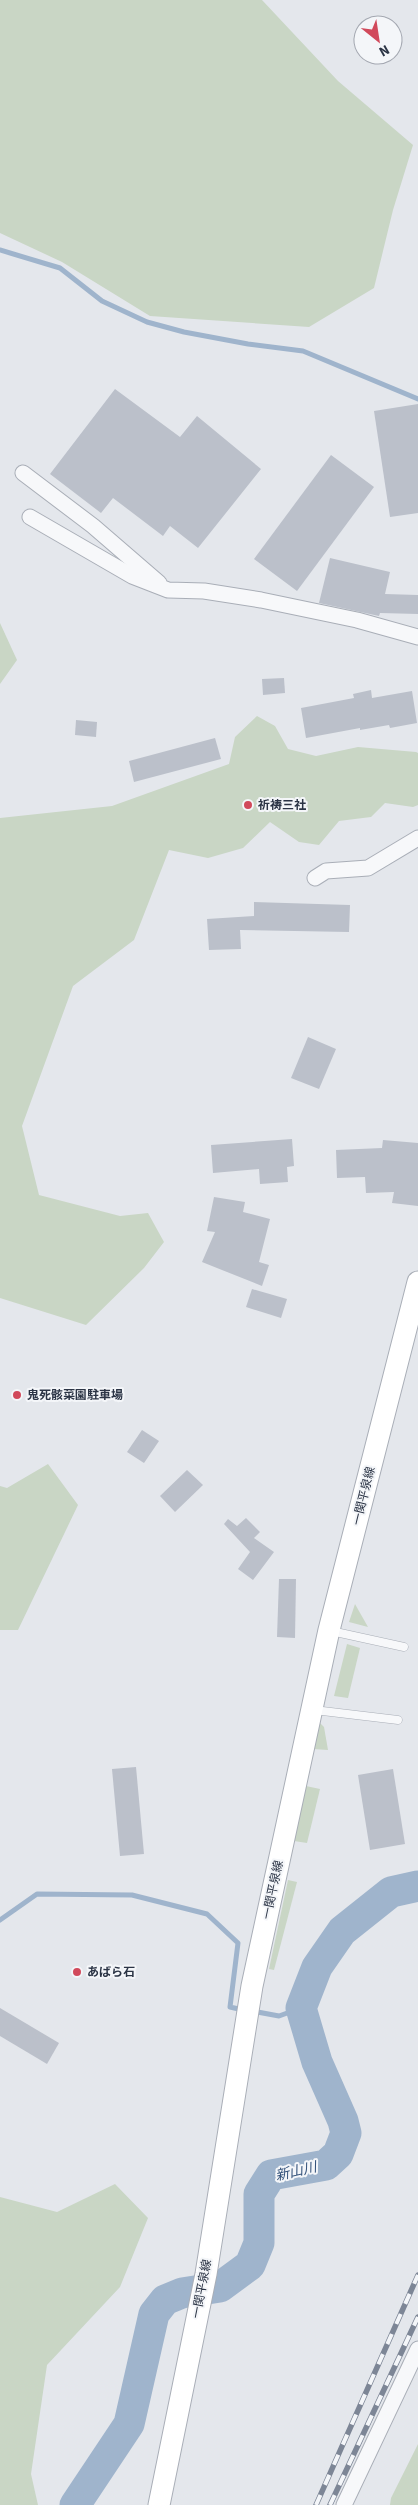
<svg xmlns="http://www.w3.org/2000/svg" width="418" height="2505" viewBox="0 0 418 2505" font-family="'Source Sans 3','Noto Sans JP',sans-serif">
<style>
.green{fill:#c9d6c5}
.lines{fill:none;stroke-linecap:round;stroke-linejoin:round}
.stream{stroke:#9fb4cc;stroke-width:5}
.river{stroke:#9fb4cc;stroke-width:31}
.building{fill:#bbc0ca}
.service-casing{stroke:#a9aeb7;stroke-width:9}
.minor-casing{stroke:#a9aeb7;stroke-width:17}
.secondary-casing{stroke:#a9aeb7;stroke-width:23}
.service{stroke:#f7f8fa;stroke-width:8}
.minor{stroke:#f7f8fa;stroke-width:15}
.secondary{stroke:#fff;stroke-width:21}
.rail-casing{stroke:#7d8696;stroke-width:5.5}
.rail{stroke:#f4f6f9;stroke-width:4;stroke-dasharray:11;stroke-linecap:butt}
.poi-dot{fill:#d1495b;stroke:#f4f6f9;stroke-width:2}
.labels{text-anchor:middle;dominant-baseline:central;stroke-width:4;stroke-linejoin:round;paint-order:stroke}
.poi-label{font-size:12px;font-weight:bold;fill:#2b3445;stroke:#f4f6f9;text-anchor:start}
.street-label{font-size:12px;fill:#2b3445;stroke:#f4f6f9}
.water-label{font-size:14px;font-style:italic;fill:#34527a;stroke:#f4f6f9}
</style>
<rect width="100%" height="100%" fill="#e4e7ec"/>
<g class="green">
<path d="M0 0H262L338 81 413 145 393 210 374 288 309 327 150 316 62 262 0 233Z"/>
<path d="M0 623 17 660 0 684Z"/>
<path d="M257 716 275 726 288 749 316 756 358 747 416 752 418 753V805L413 807 385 803 371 817 339 821 319 845 299 842 270 822 243 848 208 858 169 850 134 940 73 986 22 1126 39 1195 120 1216 148 1213 164 1242 144 1268 86 1325 0 1298V818L112 806 229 764 235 737Z"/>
<path d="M48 1464 78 1505 18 1630H0V1486L7 1488Z"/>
<path d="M355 1604 368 1627 349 1622Z"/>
<path d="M347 1644 360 1648 348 1698 334 1696Z"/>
<path d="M318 1721 324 1727 328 1750 313 1749Z"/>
<path d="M306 1786 320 1789 307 1843 294 1841Z"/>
<path d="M288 1880 297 1882 274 1970 269 1969Z"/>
<path d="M115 2184 148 2218 120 2287 47 2365 31 2474 38 2505H0V2197L57 2212Z"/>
<path d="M418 2444V2505H390L391 2498Z"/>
</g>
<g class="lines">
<g class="stream">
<path d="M0 250 60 268 102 301 147 322 184 332 248 344 303 351 418 399"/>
<path d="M0 1920 37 1894 132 1895 207 1914 238 1943 230 2007 243 2010"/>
<path d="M252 2011 279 2016 301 2008"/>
</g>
<path class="river" d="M75 2505 129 2424 154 2314 165 2300 182 2293 220 2287 250 2265 259 2243V2194L271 2175 326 2165 338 2154 346 2133 343 2121 317 2062 301 2008 317 1967 342 1931 391 1892 418 1886"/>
</g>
<g class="building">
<path d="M115 389 180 437 197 416 261 469 198 548 170 526 163 536 113 498 101 513 50 474Z"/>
<path d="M418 404V513L390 517 374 411Z"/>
<path d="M331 455 374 487 297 591 254 559Z"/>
<path d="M330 558 390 572 385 594 418 595V614L380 613 379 616 319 603Z"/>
<path d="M284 678 285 693 263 695 262 679Z"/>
<path d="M371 690 372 698 412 691 417 723 390 728 389 725 360 730V728L306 738 301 708 354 698 353 694Z"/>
<path d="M76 720 97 722 96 737 75 735Z"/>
<path d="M215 738 221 759 134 782 129 761Z"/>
<path d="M254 902 350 905 349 932 240 930 241 949 209 950 207 919 254 916Z"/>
<path d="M308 1037 336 1049 319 1089 291 1078Z"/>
<path d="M292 1139 294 1166 287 1167 288 1182 260 1184 259 1169 213 1173 211 1145Z"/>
<path d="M383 1140 418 1143V1206L392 1203 394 1192 366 1193 365 1177 337 1178 336 1150 382 1148Z"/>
<path d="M214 1197 245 1202 243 1212 270 1219 259 1262 269 1265 262 1286 202 1262 215 1232 207 1231Z"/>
<path d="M252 1289 287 1299 281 1318 246 1307Z"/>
<path d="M142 1430 159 1441 144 1463 127 1452Z"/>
<path d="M187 1470 203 1485 175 1512 160 1496Z"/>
<path d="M246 1518 260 1532 254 1538 274 1552 253 1580 238 1569 250 1552 224 1524 228 1519 237 1526Z"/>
<path d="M279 1579H296L295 1638 277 1637Z"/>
<path d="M136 1767 144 1854 120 1856 112 1769Z"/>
<path d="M393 1769 405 1844 370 1850 358 1775Z"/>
<path d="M0 2008 59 2043 47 2064 0 2036Z"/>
</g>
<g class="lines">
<defs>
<g id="service">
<path d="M331 1631 404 1647"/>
<path d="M314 1710 398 1720"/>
</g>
<g id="minor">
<path d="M23 473 93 526 159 583"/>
<path d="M30 517 132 576 168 590 204 591 261 600 357 620 418 637"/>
<path d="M315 878 326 871 368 868 418 838"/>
<path d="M344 2505 418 2349"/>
</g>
<path id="secondary" d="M159 2505 206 2274 252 1986 329 1630 418 1282"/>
</defs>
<use href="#service" class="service-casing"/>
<use href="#minor" class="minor-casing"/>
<use href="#secondary" class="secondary-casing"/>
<use href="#service" class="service"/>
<use href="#minor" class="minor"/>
<use href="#secondary" class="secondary"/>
<defs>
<g id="rail">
<path d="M316 2505 418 2275"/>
<path d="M330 2505 418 2317"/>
</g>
</defs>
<use href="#rail" class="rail-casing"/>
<use href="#rail" class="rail"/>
</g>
<g class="poi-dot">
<circle cx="248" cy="805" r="5"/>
<circle cx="17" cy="1395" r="5"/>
<circle cx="77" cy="1972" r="5"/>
</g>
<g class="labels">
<g class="poi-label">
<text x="258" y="805">祈祷三社</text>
<text x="27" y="1395">鬼死骸菜園駐車場</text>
<text x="87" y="1972">あばら石</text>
</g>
<g class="street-label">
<text transform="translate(364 1496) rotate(-76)">一関平泉線</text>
<text transform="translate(273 1890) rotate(-78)">一関平泉線</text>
<text transform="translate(202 2289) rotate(-79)">一関平泉線</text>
</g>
<g class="water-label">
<text transform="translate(296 2172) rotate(-13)">新山川</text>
</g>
</g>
<g transform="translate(378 40) rotate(150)"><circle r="24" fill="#f4f6f9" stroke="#a4a8b1"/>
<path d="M0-4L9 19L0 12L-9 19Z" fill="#d1495b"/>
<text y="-8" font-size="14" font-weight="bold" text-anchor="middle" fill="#2b3445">N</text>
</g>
</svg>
